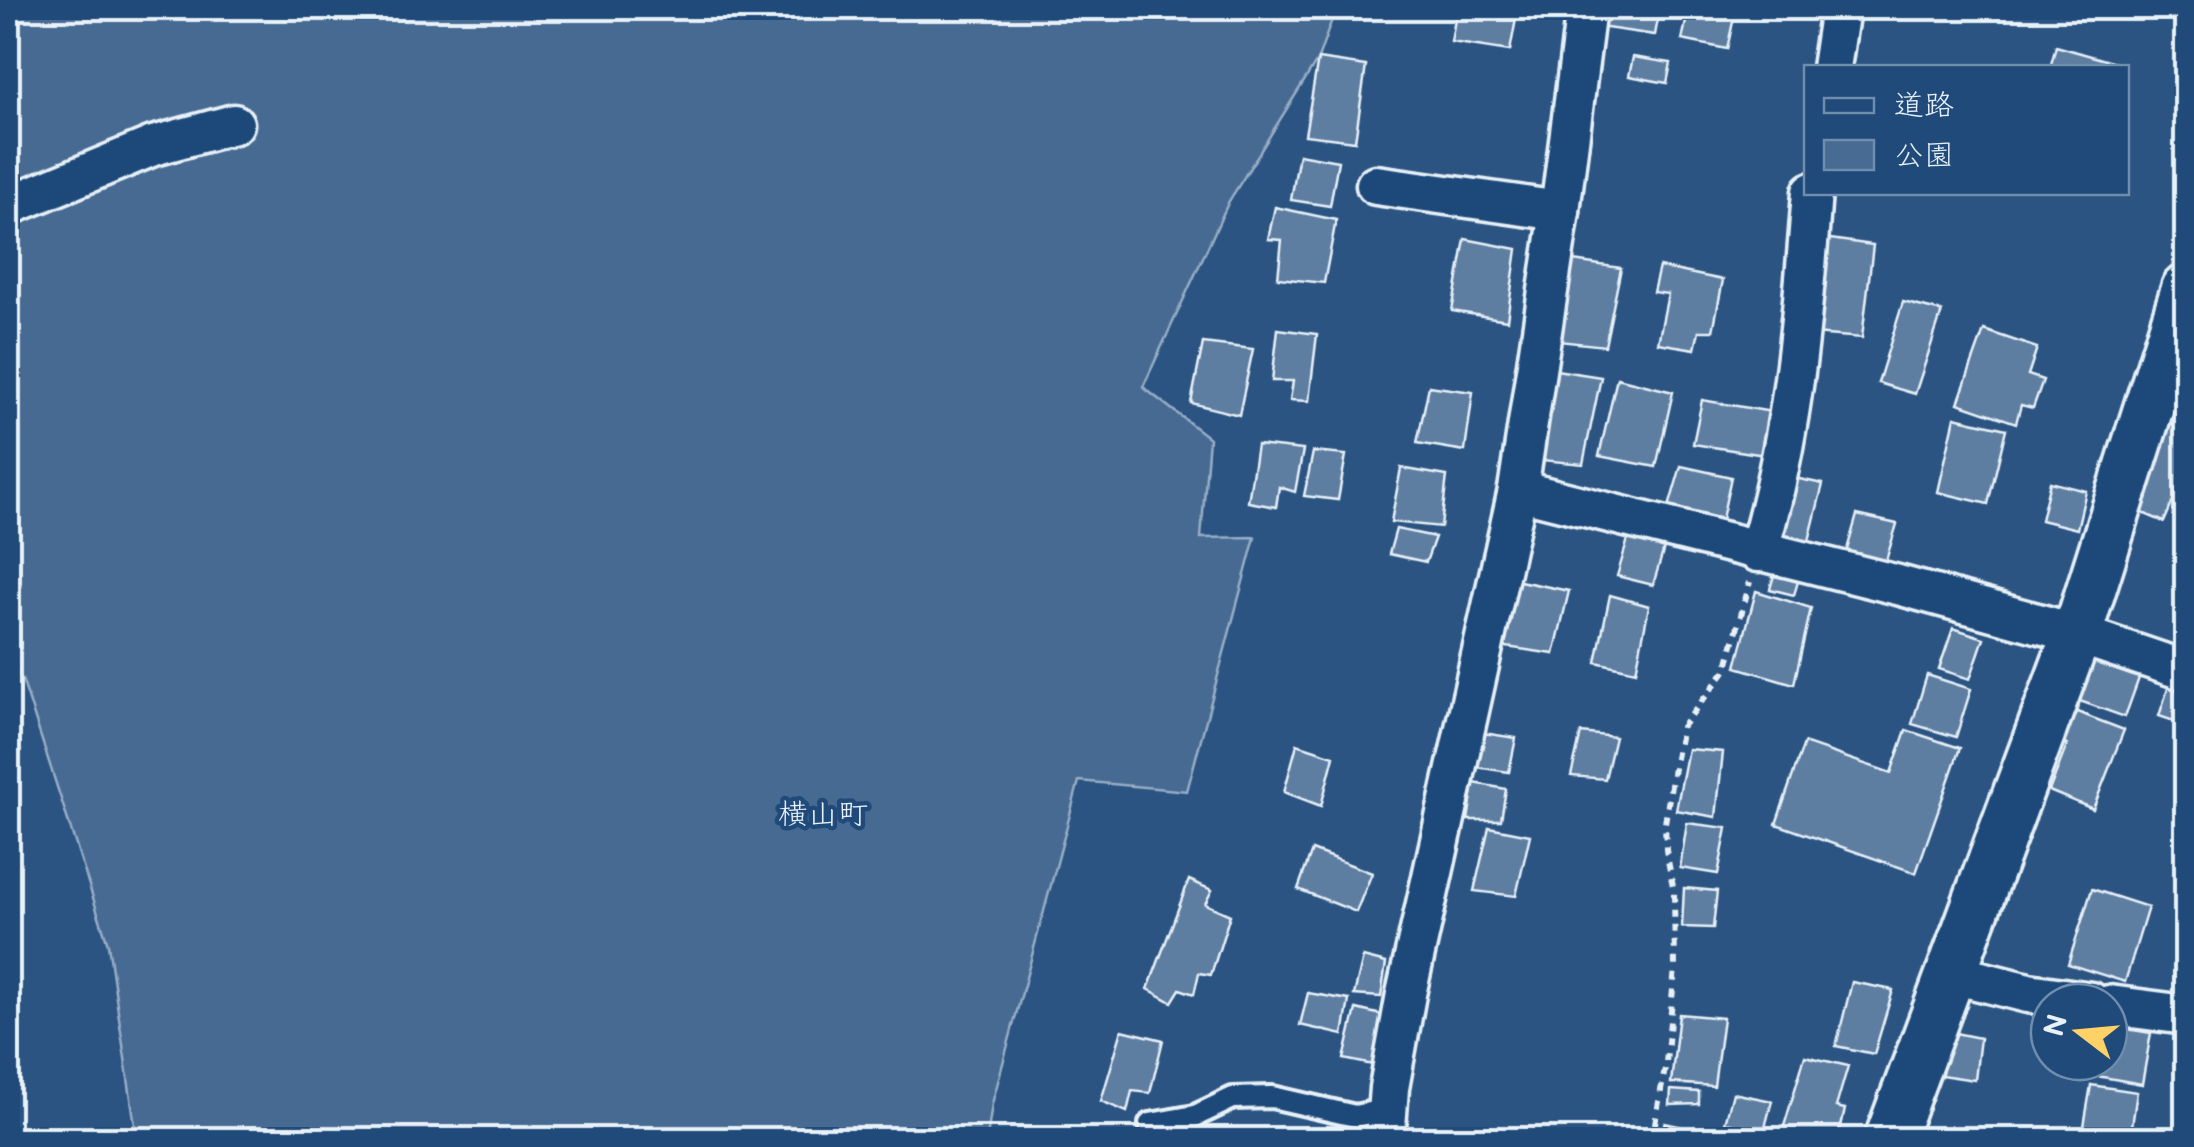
<svg xmlns="http://www.w3.org/2000/svg" width="2194" height="1147" viewBox="0 0 2194 1147" font-family="'Balsamiq Sans','Klee One',sans-serif">
<style>
.green{fill:#476b93;stroke:#98aec6;stroke-width:2.5}
.building{fill:#5d7da1;stroke:#e8f1f8;stroke-width:2.5}
.lines{fill:none;stroke-linecap:round;stroke-linejoin:round}
.service-casing{stroke:#e8f1f8;stroke-width:28}
.minor-casing{stroke:#e8f1f8;stroke-width:45}
.tertiary-casing{stroke:#e8f1f8;stroke-width:55}
.path{stroke:#e8f1f8;stroke-width:6;stroke-dasharray:8 8;stroke-linecap:butt}
.service{stroke:#1f4a7a;stroke-width:20}
.minor{stroke:#1f4a7a;stroke-width:38}
.tertiary{stroke:#1f4a7a;stroke-width:48}
.labels{text-anchor:middle;dominant-baseline:central;stroke-width:9;stroke-linejoin:round;paint-order:stroke}
.quarter-label{font-size:30px;fill:#e8f1f8;stroke:#1f4a7a}
</style>
<rect width="100%" height="100%" fill="#2b5482"/>
<filter id="ink" filterUnits="userSpaceOnUse"><feTurbulence type="fractalNoise" baseFrequency=".01" numOctaves="2"/><feDisplacementMap in="SourceGraphic" scale="20" xChannelSelector="R" yChannelSelector="G"/><feConvolveMatrix kernelMatrix="1 2 1 2 8 2 1 2 1" color-interpolation-filters="sRGB"/></filter>
<g filter="url(#ink)">
<path class="green" d="M8 8H1336L1318 59 1229 201 1143 387 1209 438 1201 538 1255 537 1187 791 1079 781 992 1104 987 1139H137L108 944 23 682 8 654Z"/>
<g class="building">
<path d="M1457 8H1518L1510 51 1451 42Z"/>
<path d="M1602 8H1660L1655 35 1599 27Z"/>
<path d="M1689 8H1736L1727 49 1682 40Z"/>
<path d="M2056 46 2120 64 2119 68H2050Z"/>
<path d="M1633 57 1671 63 1667 83 1629 76Z"/>
<path d="M1318 59 1366 66 1355 141 1305 135Z"/>
<path d="M1299 154 1338 161 1330 206 1291 200Z"/>
<path d="M1275 207 1336 220 1324 283 1278 278 1282 240 1268 239Z"/>
<path d="M1823 238 1873 245 1862 338 1814 334Z"/>
<path d="M1465 239 1517 249 1507 320 1452 311Z"/>
<path d="M1573 261 1621 268 1605 346 1558 341Z"/>
<path d="M1659 267 1723 280 1713 331H1699L1695 349 1658 343 1668 294 1653 292Z"/>
<path d="M1903 302 1942 312 1915 394 1878 383Z"/>
<path d="M1278 329 1317 334 1309 401 1290 400 1293 381H1272Z"/>
<path d="M1984 330 2037 348 2028 375 2043 380 2033 408 2021 405 2016 423 1958 403Z"/>
<path d="M1203 343 1253 349 1239 415 1191 403Z"/>
<path d="M1556 370 1601 377 1583 464 1541 460Z"/>
<path d="M1617 378 1673 392 1656 467 1599 456Z"/>
<path d="M2186 380V414L2177 411Z"/>
<path d="M1429 386 1473 392 1465 451 1417 443Z"/>
<path d="M1702 400 1772 412 1765 455 1693 444Z"/>
<path d="M1955 417 2006 429 1988 504 1938 492Z"/>
<path d="M2169 422 2186 430V472L2164 522 2131 508Z"/>
<path d="M1257 445 1303 450 1295 492 1279 487 1276 507 1248 502Z"/>
<path d="M1313 452 1346 455 1338 500 1304 496Z"/>
<path d="M1681 466 1731 477 1722 519 1669 507Z"/>
<path d="M1401 468 1447 476 1441 527 1391 522Z"/>
<path d="M1785 476 1823 484 1808 545 1769 541Z"/>
<path d="M2050 482 2086 491 2077 529 2041 520Z"/>
<path d="M1857 515 1897 524 1884 567 1844 560Z"/>
<path d="M1396 529 1435 537 1426 562 1389 554Z"/>
<path d="M1629 536 1665 545 1653 585 1617 576Z"/>
<path d="M1775 572 1799 578 1794 595 1770 589Z"/>
<path d="M1510 579 1569 591 1554 654 1492 645Z"/>
<path d="M1756 591 1811 608 1794 684 1736 667Z"/>
<path d="M1610 595 1649 606 1636 671 1596 662Z"/>
<path d="M2186 619V655L2173 649Z"/>
<path d="M1953 628 1984 638 1970 679 1939 669Z"/>
<path d="M2088 660 2139 678 2125 717 2074 699Z"/>
<path d="M1927 675 1971 689 1956 737 1912 724Z"/>
<path d="M2170 682 2186 687V725L2159 716Z"/>
<path d="M2064 707 2124 730 2093 809 2049 791 2067 745 2051 738Z"/>
<path d="M1906 730 1960 748 1916 873 1776 824 1804 743 1891 773Z"/>
<path d="M1483 733 1516 738 1509 772 1476 767Z"/>
<path d="M1581 733 1615 737 1605 779 1571 776Z"/>
<path d="M1297 744 1334 756 1321 806 1284 792Z"/>
<path d="M1688 749 1723 752 1716 817 1676 810Z"/>
<path d="M1474 783 1506 789 1501 820H1468Z"/>
<path d="M1687 823 1727 828 1718 874 1680 868Z"/>
<path d="M1489 827 1530 835 1516 896 1474 891Z"/>
<path d="M1312 850 1372 873 1356 912 1298 889Z"/>
<path d="M1189 880 1212 890 1205 904 1230 915 1211 975 1199 973 1194 994 1180 989 1172 1002 1148 989Z"/>
<path d="M1684 888 1717 891 1713 928 1682 927Z"/>
<path d="M2092 889 2148 907 2125 982 2068 964Z"/>
<path d="M1363 957 1386 963 1381 997 1354 995Z"/>
<path d="M1852 982 1893 990 1874 1054 1836 1046Z"/>
<path d="M1308 993 1349 1000 1343 1035 1300 1025Z"/>
<path d="M1356 1009 1386 1016 1373 1065 1344 1059Z"/>
<path d="M1679 1014 1723 1018 1714 1086 1671 1083Z"/>
<path d="M2109 1026 2151 1033 2142 1084 2097 1076 2100 1062H2109Z"/>
<path d="M1122 1030 1163 1040 1150 1093 1132 1091 1127 1112 1101 1101Z"/>
<path d="M1950 1032 1980 1038 1975 1080 1941 1075Z"/>
<path d="M1805 1056 1848 1066 1836 1107 1845 1109 1838 1140H1810L1782 1133Z"/>
<path d="M2091 1085 2137 1092 2130 1140 2083 1132Z"/>
<path d="M1671 1090 1699 1092V1104L1670 1105Z"/>
<path d="M1733 1093 1772 1101 1764 1131 1725 1123Z"/>
<path d="M1665 1123 1736 1139V1140H1662Z"/>
<path d="M1320 1130 1353 1140H1316Z"/>
<path d="M1030 1134 1074 1137V1140H1030Z"/>
</g>
<g class="lines">
<defs>
<path id="service" d="M1150 1124 1195 1116 1233 1098 1272 1097 1355 1116 1388 1109"/>
<g id="minor">
<path d="M1831 68 1840 8"/>
<path d="M1376 185 1560 211"/>
<path d="M8 206 153 146 234 124"/>
<path d="M1518 490 1898 585 2077 634 2186 671"/>
<path d="M1758 552C1793 435 1803 314 1812 192"/>
<path d="M1953 974 2028 993 2091 1002"/>
<path d="M2109 1005 2186 1015"/>
<path d="M1385 1140 1389 1088 1406 994 1518 490 1560 211 1586 8"/>
</g>
<path id="tertiary" d="M1889 1140 2077 634 2186 289"/>
</defs>
<use href="#service" class="service-casing"/>
<use href="#minor" class="minor-casing"/>
<use href="#tertiary" class="tertiary-casing"/>
<path class="path" d="M1652 1140 1666 1063 1675 968 1674 892 1666 850 1665 823 1672 779 1682 727 1726 670 1750 582"/>
<use href="#service" class="service"/>
<use href="#minor" class="minor"/>
<use href="#tertiary" class="tertiary"/>
</g>
</g>
<g class="labels">
<g class="quarter-label">
<text x="823" y="815">横山町</text>
</g>
</g>
<rect width="2194" height="1147" fill="none" stroke="#1f4a7a" stroke-width="40"/>
<rect x="20" y="20" width="2154" height="1107" fill="none" stroke="#e8f1f8" stroke-width="4" filter="url(#ink)"/>
<rect x="1804" y="65" width="325" height="130" fill="#1f4a7a" stroke="#6f8dac" stroke-width="2.5"/>
<rect x="1824" y="98" width="50" height="15" fill="#1f4a7a" stroke="#6f8dac" stroke-width="2.5"/>
<text x="1894" y="115" font-size="30" fill="#e8f1f8">道路</text>
<rect x="1824" y="140" width="50" height="30" fill="#476b93" stroke="#6f8dac" stroke-width="2.5"/>
<text x="1894" y="165" font-size="30" fill="#e8f1f8">公園</text>
<g transform="translate(2079 1032) rotate(286)"><circle r="48" fill="#1f4a7a" stroke="#6f8dac" stroke-width="2.5"/>
<path d="M0-8L18 38L0 25L-18 38Z" fill="#ffd166"/>
<text y="-15" font-size="28" font-weight="bold" text-anchor="middle" fill="#e8f1f8">N</text>
</g>
</svg>
